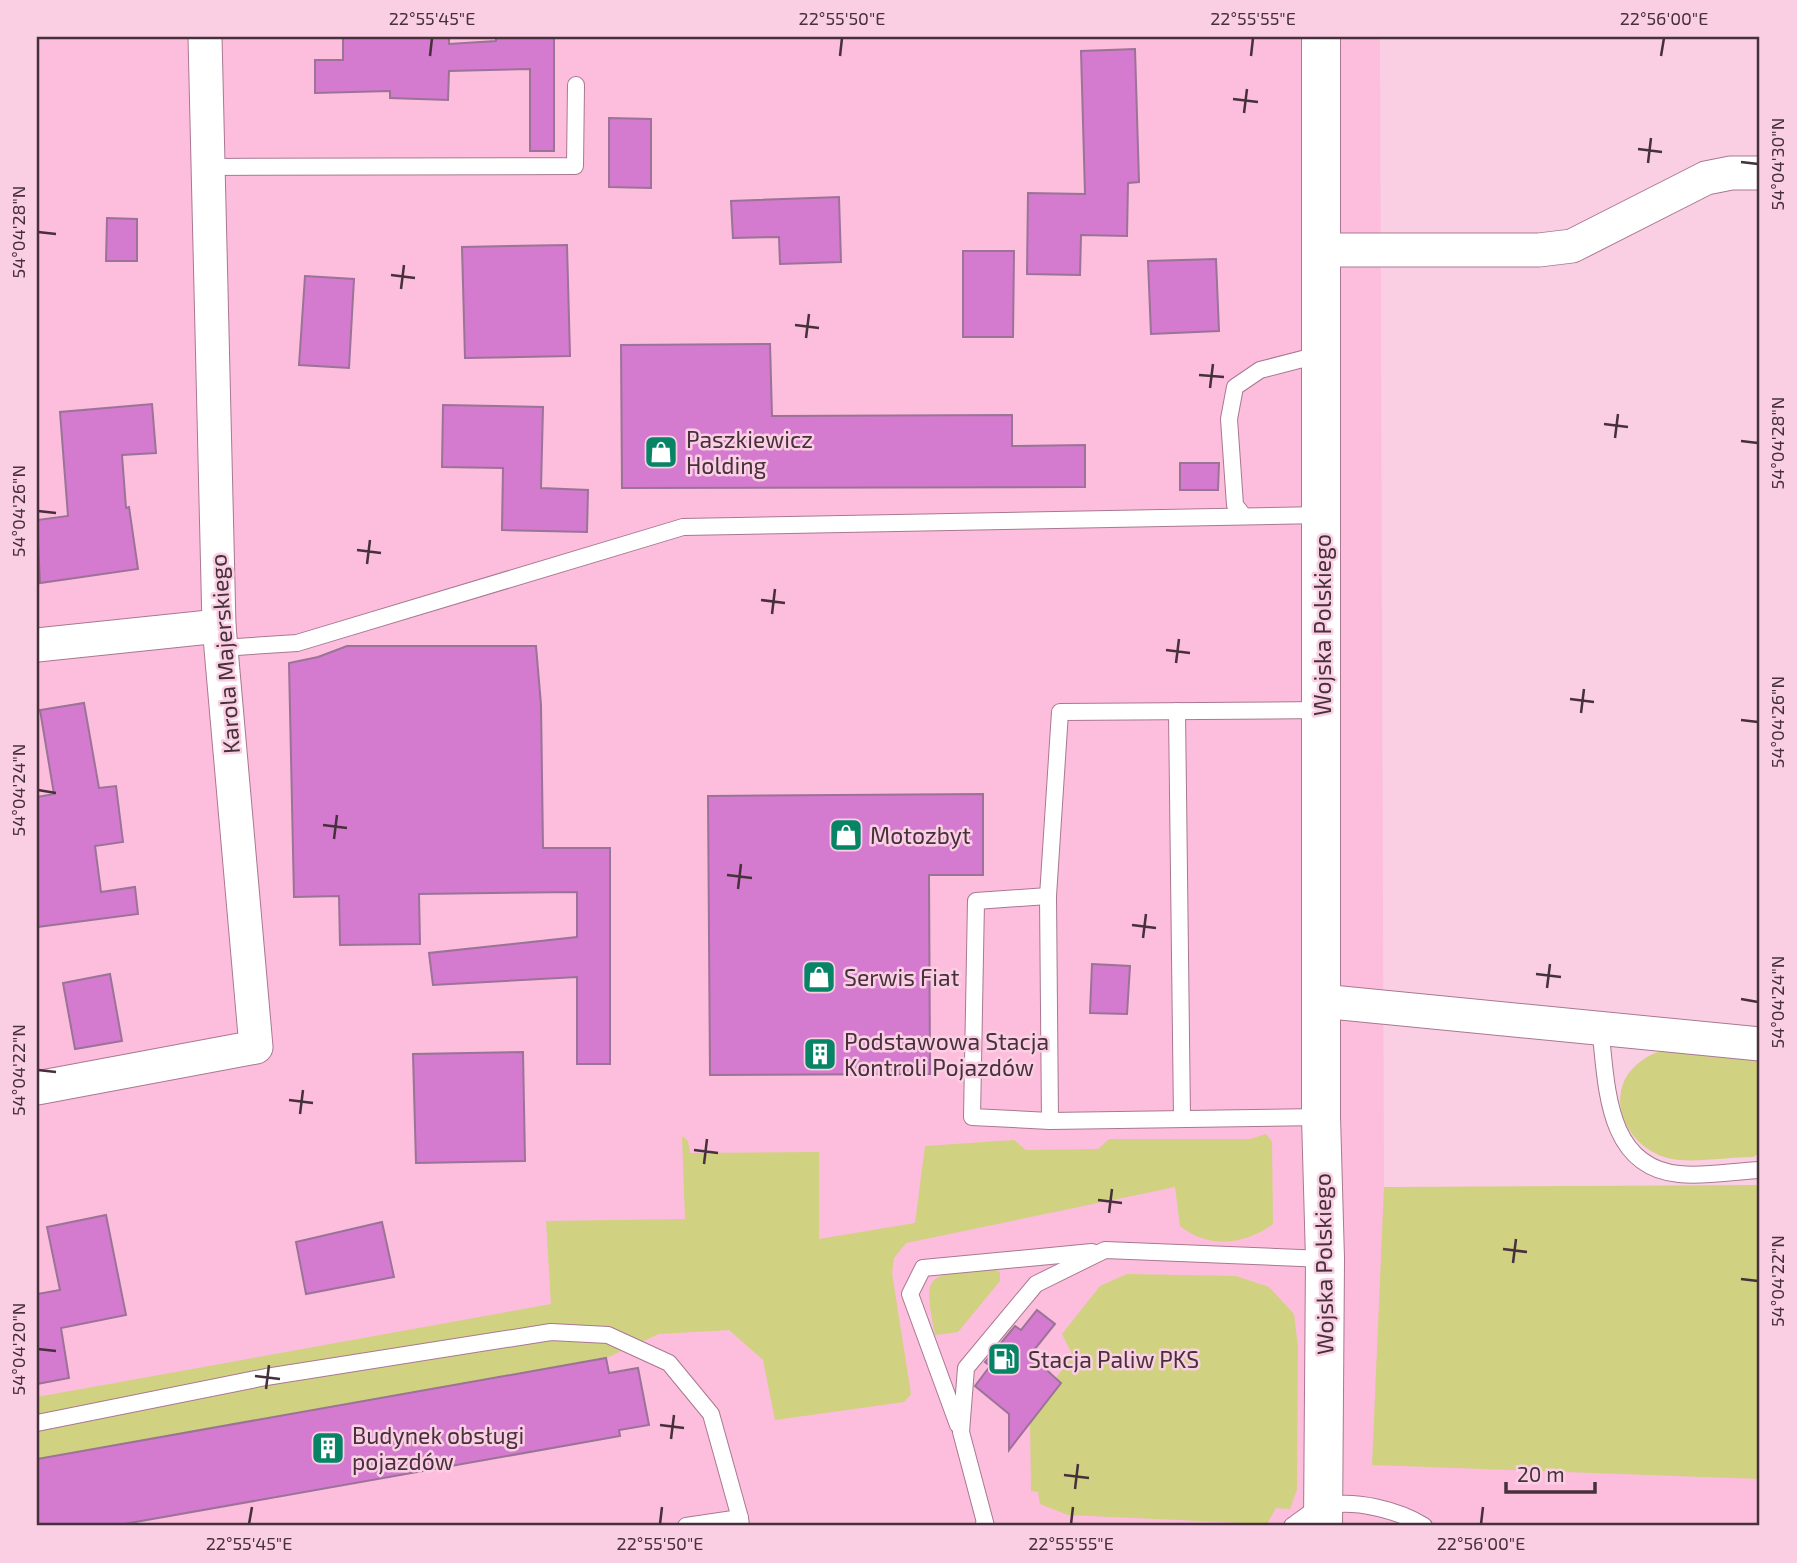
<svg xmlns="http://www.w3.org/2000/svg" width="1797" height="1563" viewBox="0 0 1797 1563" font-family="'Exo 2',sans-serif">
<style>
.built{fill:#fcbedc}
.green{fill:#d0d181}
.building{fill:#d47bd0;stroke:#9a7397;stroke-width:2}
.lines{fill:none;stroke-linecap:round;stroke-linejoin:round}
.service-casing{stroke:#a97890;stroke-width:18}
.minor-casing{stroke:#a97890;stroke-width:35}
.tertiary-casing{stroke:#a97890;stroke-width:40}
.service{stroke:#fff;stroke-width:16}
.minor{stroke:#fff;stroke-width:33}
.tertiary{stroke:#fff;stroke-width:38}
.ticks{fill:none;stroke:#46303b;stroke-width:2.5}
.labels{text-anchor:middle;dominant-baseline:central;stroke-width:5;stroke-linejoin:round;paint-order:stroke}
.poi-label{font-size:23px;fill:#46303b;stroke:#fbcfe3;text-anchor:start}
.street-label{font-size:23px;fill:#46303b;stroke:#fbcfe3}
.neatline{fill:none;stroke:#46303b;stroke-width:2.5}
.ticks-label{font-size:18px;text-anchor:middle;fill:#46303b}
</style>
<rect width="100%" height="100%" fill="#fbcfe3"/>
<path class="built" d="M37 37H1380L1384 1187 1760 1188V1526H37Z"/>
<g class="green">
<path d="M1669 1048 1760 1058V1153L1753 1157C1728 1157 1696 1163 1672 1159 1625 1150 1598 1089 1644 1059 1651 1054 1661 1051 1669 1048Z"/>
<path d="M1266 1134 1272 1142 1273 1224C1244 1245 1209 1249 1180 1226L1175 1187 906 1243 894 1258 892 1273 911 1394 904 1402 775 1420 763 1360 729 1330 659 1334 606 1358 37 1459V1397L551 1304 546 1221 685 1219 682 1136 688 1141 690 1153 819 1152V1239L915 1223 925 1146 1014 1140 1026 1150 1098 1149 1109 1139H1250Z"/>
<path d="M1760 1185V1479L1372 1465 1384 1187Z"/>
<path d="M986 1266 1000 1272V1281L958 1332 935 1335C923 1272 925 1278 986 1266Z"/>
<path d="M1127 1274 1236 1276 1269 1287 1294 1314 1298 1347 1297 1489 1290 1509 1276 1508 1267 1524 1068 1515 1040 1504 1038 1492 1031 1491 1030 1418 1027 1415 1073 1356 1062 1334 1100 1286Z"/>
</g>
<g class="building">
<path d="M343 37H449V44L496 41V37H554V151H530V69L449 71 448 100 390 98V91L315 93V60H343Z"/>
<path d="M1135 49 1139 182 1128 183 1127 236 1081 235 1080 275 1027 274 1028 193 1085 194 1081 51Z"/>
<path d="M609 118 651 119V188L609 187Z"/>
<path d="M839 197 841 262 780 264 779 237 733 238 731 201Z"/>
<path d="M107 218 137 219V261H106Z"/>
<path d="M567 245 570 356 465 358 462 247Z"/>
<path d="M963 251H1014L1013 337H963Z"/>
<path d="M1216 259 1219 331 1151 334 1148 261Z"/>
<path d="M305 276 354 279 349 368 299 365Z"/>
<path d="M770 344 772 416 1012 415V446L1085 445V487L622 488 621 345Z"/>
<path d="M152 404 156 453 122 455 126 508 129 507 138 569 40 583 37 520 68 516 60 412Z"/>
<path d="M443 405 543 407 541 488 588 490 587 532 502 530 503 468 442 467Z"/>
<path d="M1180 463H1219L1218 490H1180Z"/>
<path d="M347 646H536L541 705 543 848H610V1064H577V977L433 985 429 953 577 937V892L419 894 420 944 340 945 339 896 294 897 289 663 318 657Z"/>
<path d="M84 703 99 788 116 786 123 842 95 846 101 892 135 887 138 914 37 927V797L54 794 40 710Z"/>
<path d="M983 794V875H929L930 1074 710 1075 708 796Z"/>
<path d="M1092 964 1130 966 1127 1014 1090 1013Z"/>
<path d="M110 974 122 1041 75 1049 63 983Z"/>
<path d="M523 1052 525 1161 416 1163 413 1054Z"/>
<path d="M106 1215 126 1315 61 1328 69 1378 37 1384V1294L60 1290 47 1227Z"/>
<path d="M382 1222 394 1277 306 1294 296 1242Z"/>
<path d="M1037 1310 1055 1324 1030 1355 1061 1383 1009 1450V1414L975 1386 990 1366 985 1362 1015 1326 1021 1330Z"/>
<path d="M606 1358 609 1373 638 1368 649 1425 619 1430 620 1436 113 1526H37V1459Z"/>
</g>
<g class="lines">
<defs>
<g id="service">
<path d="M207 167 575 166 576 85"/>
<path d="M1243 515 1235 505 1229 419 1235 387 1260 370 1322 354"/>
<path d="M221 648 297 643 683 527 1322 515"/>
<path d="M1177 711 1182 1118"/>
<path d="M1048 896 1050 1121"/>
<path d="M1600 1027C1607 1084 1605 1167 1679 1174 1705 1177 1734 1171 1760 1170"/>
<path d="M1321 1117 1050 1121 972 1117 976 901 1048 896 1060 712 1322 710"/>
<path d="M37 1423 266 1377 551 1332 608 1335 669 1363 711 1414 740 1518"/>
<path d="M958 1425 910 1294 923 1268 1092 1252"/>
<path d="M686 1526 740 1518 741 1526"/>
<path d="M983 1526H986L961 1432 966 1368 1036 1284 1105 1250 1325 1259"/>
<path d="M1292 1526C1301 1520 1313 1509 1324 1506 1355 1499 1398 1510 1424 1526"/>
</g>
<g id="minor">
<path d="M1322 250H1539L1572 246 1706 178 1731 173H1760"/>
<path d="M37 645 219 626"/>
<path d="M1321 1001 1760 1044"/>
<path d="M37 1088 256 1047 219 626 205 37"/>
</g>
<path id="tertiary" d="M1321 37V1117L1325 1259 1323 1526"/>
</defs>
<use href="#service" class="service-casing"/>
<use href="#minor" class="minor-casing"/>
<use href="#tertiary" class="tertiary-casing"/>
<use href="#service" class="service"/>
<use href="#minor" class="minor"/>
<use href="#tertiary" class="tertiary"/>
</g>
<path class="ticks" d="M430 56 432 38M840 56 842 38M1251 56 1253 38M1661 56 1664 38M1233 99 1258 102M1244 113 1247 89M1638 149 1662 152M1741 162 1758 164M1648 163 1651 138M38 232 56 234M391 275 415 278M401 289 404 265M795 325 819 328M806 338 809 314M1199 375 1224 377M1210 388 1213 364M1604 424 1628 427M1615 438 1618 414M1741 441 1758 443M38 511 56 513M357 550 381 553M367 564 370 540M761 600 785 603M772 614 775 589M1166 650 1190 653M1176 663 1179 639M1570 699 1594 702M1581 713 1584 689M1741 720 1758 722M38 790 56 793M323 825 347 828M334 839 337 815M727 875 752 878M738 889 741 864M1132 925 1156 928M1143 938 1146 914M1536 974 1561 977M1547 988 1550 964M1741 999 1758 1002M38 1070 56 1072M289 1100 313 1103M300 1114 303 1090M694 1150 718 1153M704 1164 707 1139M1098 1200 1122 1203M1109 1213 1112 1189M1503 1249 1527 1252M1513 1263 1516 1239M1741 1279 1758 1281M38 1349 56 1351M255 1376 280 1379M266 1389 269 1365M660 1425 684 1428M671 1439 674 1415M1064 1475 1089 1478M1075 1489 1078 1464M249 1524 252 1507M660 1524 662 1507M1071 1524 1073 1507M1481 1524 1483 1507"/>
<defs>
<symbol id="shop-square" viewBox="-11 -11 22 22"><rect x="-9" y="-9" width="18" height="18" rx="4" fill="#068465" stroke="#fbcfe3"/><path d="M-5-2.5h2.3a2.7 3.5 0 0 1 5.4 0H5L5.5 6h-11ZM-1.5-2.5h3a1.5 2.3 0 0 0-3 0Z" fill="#fff"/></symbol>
<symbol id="building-square" viewBox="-11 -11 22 22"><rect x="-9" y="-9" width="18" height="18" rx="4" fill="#068465" stroke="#fbcfe3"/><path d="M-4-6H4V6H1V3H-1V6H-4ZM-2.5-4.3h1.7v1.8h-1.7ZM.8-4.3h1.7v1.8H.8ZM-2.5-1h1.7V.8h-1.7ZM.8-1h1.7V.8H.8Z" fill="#fff"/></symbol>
<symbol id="fuel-square" viewBox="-11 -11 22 22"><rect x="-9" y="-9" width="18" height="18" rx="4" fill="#068465" stroke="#fbcfe3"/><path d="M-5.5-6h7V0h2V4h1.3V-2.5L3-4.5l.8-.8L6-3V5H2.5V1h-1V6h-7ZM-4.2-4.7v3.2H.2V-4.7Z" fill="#fff"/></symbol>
</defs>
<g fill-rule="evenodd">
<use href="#shop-square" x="642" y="433" width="38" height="38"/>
<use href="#shop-square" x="827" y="816" width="38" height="38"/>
<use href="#shop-square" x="800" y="958" width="38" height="38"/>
<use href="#building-square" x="801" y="1035" width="38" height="38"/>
<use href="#fuel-square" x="985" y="1340" width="38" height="38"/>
<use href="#building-square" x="309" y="1429" width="38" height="38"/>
</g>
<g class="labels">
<g class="poi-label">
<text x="686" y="439">Paszkiewicz<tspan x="686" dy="26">Holding</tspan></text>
<text x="870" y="835">Motozbyt</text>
<text x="844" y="977">Serwis Fiat</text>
<text x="844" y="1041">Podstawowa Stacja<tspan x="844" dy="26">Kontroli Pojazdów</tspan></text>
<text x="1028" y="1359">Stacja Paliw PKS</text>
<text x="352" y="1435">Budynek obsługi<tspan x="352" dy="26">pojazdów</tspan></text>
</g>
<g class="street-label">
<text transform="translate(1322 625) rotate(-90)">Wojska Polskiego</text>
<text transform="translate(224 654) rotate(-94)">Karola Majerskiego</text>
<text transform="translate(1323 1264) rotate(-91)">Wojska Polskiego</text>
</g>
</g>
<rect width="1797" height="1563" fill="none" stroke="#fbcfe3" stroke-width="77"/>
<path d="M1506 1482v10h89v-10" fill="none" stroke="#46303b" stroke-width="3.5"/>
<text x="1517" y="1482" font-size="21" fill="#46303b" stroke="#fbcfe3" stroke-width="5" paint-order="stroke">20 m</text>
<rect x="38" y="38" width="1720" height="1486" class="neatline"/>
<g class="ticks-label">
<text x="432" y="25">22°55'45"E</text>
<text x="842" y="25">22°55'50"E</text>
<text x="1253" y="25">22°55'55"E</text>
<text x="1664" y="25">22°56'00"E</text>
<text transform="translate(1778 164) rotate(-90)" y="6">54°04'30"N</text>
<text transform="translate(19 232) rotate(-90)" y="6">54°04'28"N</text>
<text transform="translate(1778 443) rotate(-90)" y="6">54°04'28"N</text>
<text transform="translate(19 511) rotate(-90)" y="6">54°04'26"N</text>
<text transform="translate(1778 722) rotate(-90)" y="6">54°04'26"N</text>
<text transform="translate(19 790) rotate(-90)" y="6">54°04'24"N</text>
<text transform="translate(1778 1002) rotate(-90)" y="6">54°04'24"N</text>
<text transform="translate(19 1070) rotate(-90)" y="6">54°04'22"N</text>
<text transform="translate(1778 1281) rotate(-90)" y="6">54°04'22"N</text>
<text transform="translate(19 1349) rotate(-90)" y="6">54°04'20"N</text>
<text x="249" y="1550">22°55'45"E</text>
<text x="660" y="1550">22°55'50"E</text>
<text x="1071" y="1550">22°55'55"E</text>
<text x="1481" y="1550">22°56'00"E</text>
</g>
</svg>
